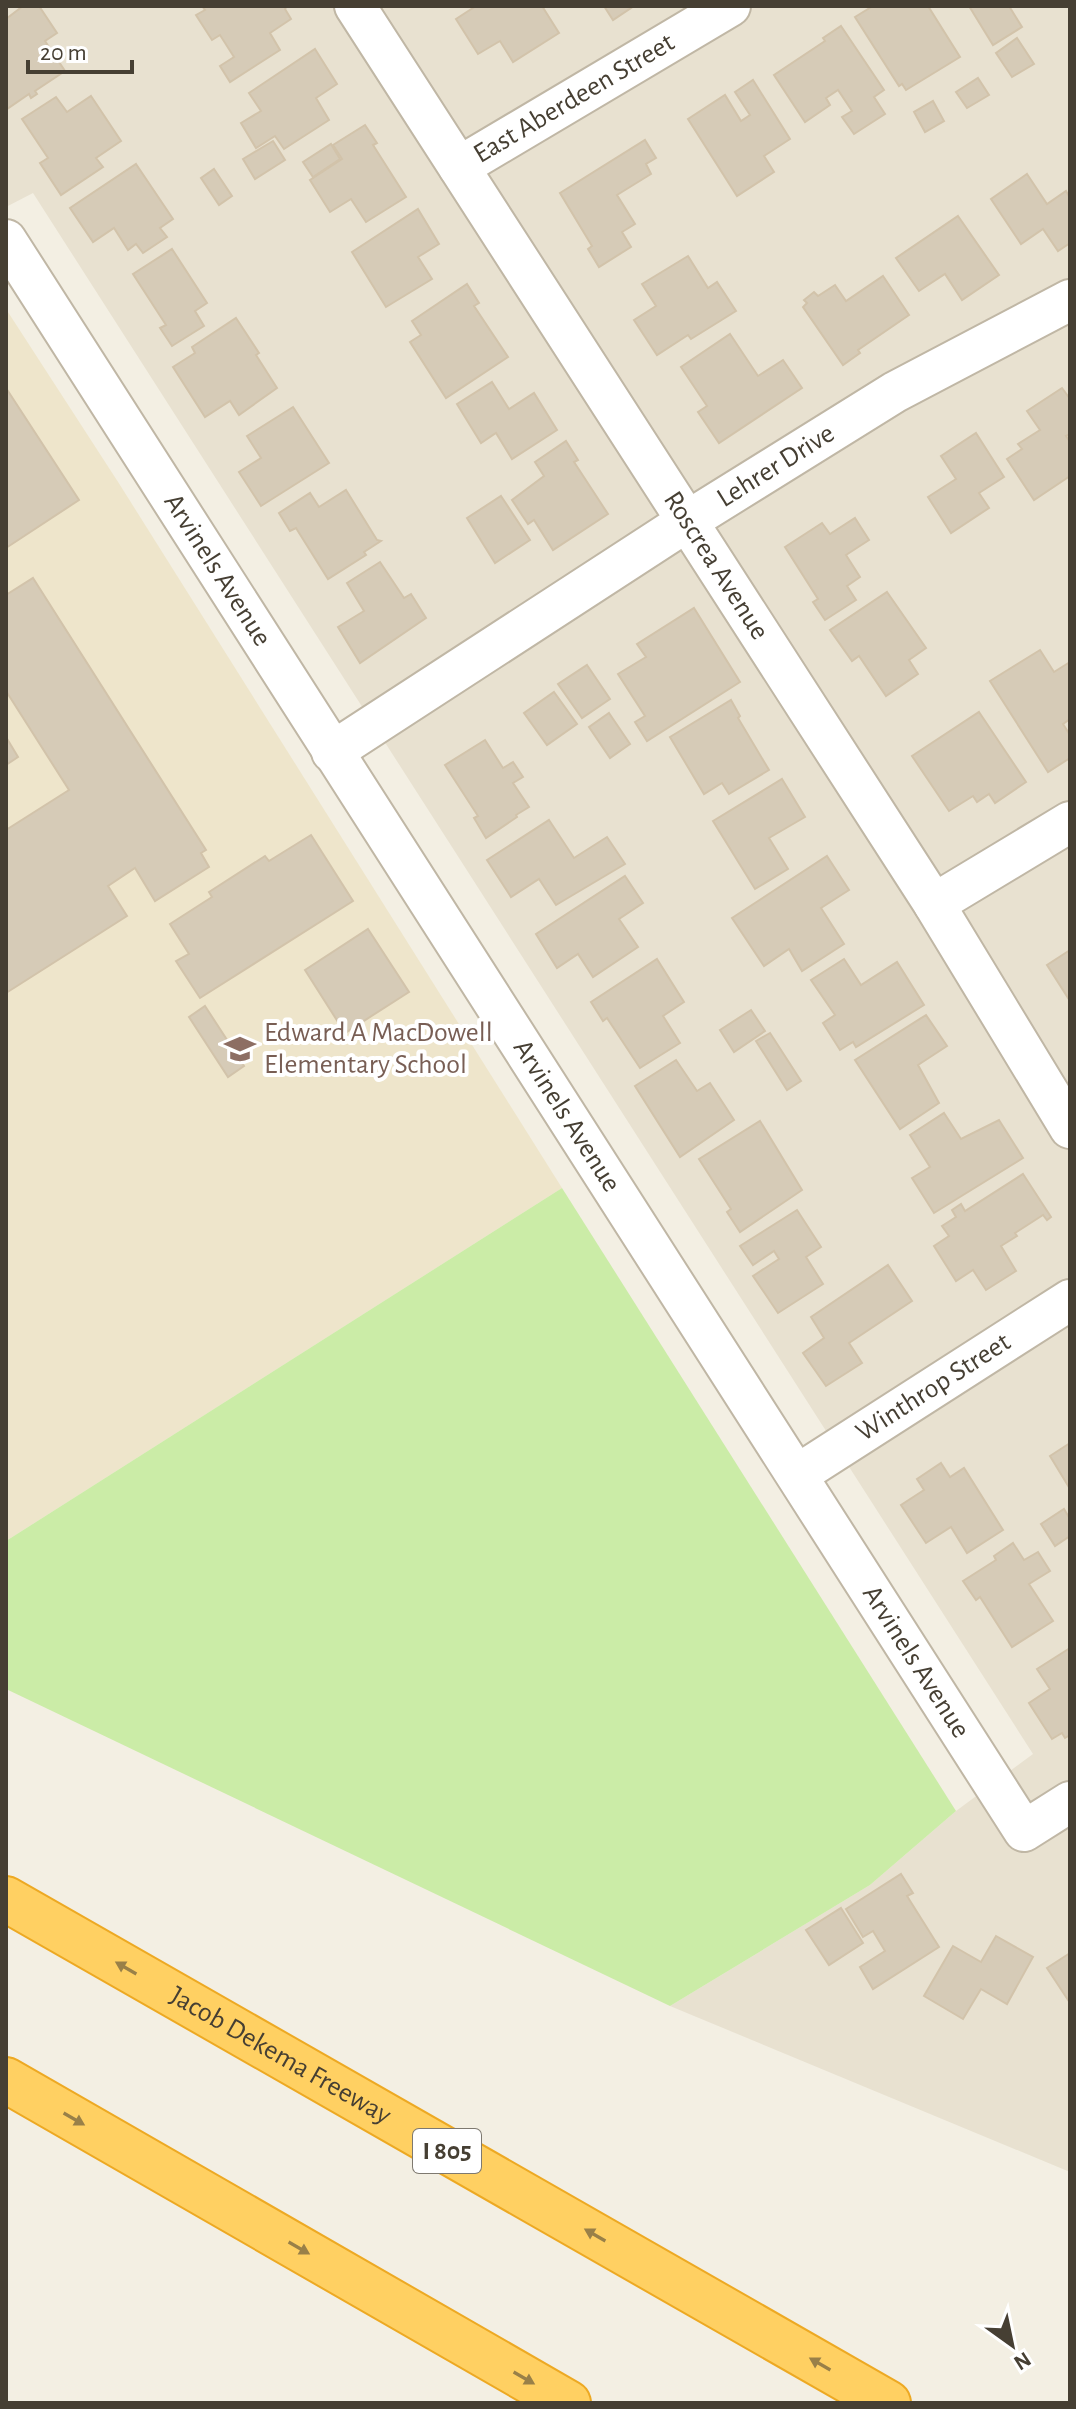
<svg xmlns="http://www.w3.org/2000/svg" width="1076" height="2409" viewBox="0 0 1076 2409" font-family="'Alegreya Sans',sans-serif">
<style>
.residential{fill:#e8e1d0}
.education{fill:#eee5cb}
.green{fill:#cbeca7}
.building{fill:#d6cbb7;stroke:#d2c3aa;stroke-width:2}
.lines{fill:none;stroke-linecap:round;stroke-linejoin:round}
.minor-casing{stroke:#c0b7a5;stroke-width:44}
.motorway-casing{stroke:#eda923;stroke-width:48}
.minor{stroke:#fff;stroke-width:40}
.motorway{stroke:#ffd062;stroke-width:44}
.oneway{fill:#998048}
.labels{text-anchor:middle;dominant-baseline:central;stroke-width:8;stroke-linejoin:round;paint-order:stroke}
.shield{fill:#fff;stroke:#7e7970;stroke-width:2}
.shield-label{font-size:26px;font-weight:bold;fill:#463f33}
.street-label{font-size:28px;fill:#463f33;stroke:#fff}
.education-label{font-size:28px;fill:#785e54;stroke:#fff;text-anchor:start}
</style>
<rect width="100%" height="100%" fill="#f3efe3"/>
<path class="residential" d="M6 6H1070V2172L670 2006 870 1885 956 1811 1033 1754 33 193 6 207Z"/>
<path class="education" d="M6 309 120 485 562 1188 6 1541Z"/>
<path class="green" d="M562 1188 956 1811 870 1885 670 2006 6 1689V1541Z"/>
<g class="building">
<path d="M23 6H39L57 33 45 41 65 71 35 91 37 94 31 98 29 94 7 109 6 19Z"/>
<path d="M202 6H287L285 9 291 19 270 33 280 50 230 82 220 66 234 57 220 35 212 40 196 15 205 10Z"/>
<path d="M476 6H542L559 33 513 62 500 41 478 54 456 19Z"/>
<path d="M604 6H634L613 20Z"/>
<path d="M873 6H928L960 57 906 90 902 84 899 86 855 17Z"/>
<path d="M969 6H1009L1022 27 993 45Z"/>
<path d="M841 26 884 90 874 97 885 114 854 134 842 117 852 111 838 90 826 98 830 105 805 122 774 75 825 41 823 38Z"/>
<path d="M1017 38 1034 64 1012 77 996 53Z"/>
<path d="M315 49 337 84 316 98 329 120 284 149 275 136 256 148 241 123 261 111 249 93Z"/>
<path d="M978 78 989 95 967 108 956 92Z"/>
<path d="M753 80 790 139 764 156 774 172 737 196 688 119 725 95 741 121 750 115 735 92Z"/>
<path d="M91 96 121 141 96 158 103 167 61 195 40 163 48 158 22 119 56 97 67 112Z"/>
<path d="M933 101 944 121 925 132 914 112Z"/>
<path d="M365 125 377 143 373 145 406 197 366 222 351 199 330 212 310 180 342 159 333 145Z"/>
<path d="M645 140 656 158 646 164 651 174 617 195 635 224 622 232 631 247 599 267 588 249 592 246 560 193Z"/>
<path d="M273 141 285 160 255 179 243 159Z"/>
<path d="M331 144 340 159 313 177 303 162Z"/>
<path d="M136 164 173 219 160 228 167 237 143 253 136 244 128 250 114 228 93 242 70 208Z"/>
<path d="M214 169 232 196 219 205 201 178Z"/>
<path d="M1027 174 1047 204 1066 191 1070 198V243L1058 251 1043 229 1021 244 991 199Z"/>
<path d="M418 209 439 244 418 257 432 279 386 307 352 252Z"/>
<path d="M958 216 999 275 962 300 945 274 919 291 896 258Z"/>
<path d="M172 249 207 303 195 311 204 326 172 346 160 328 166 325 133 274Z"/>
<path d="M688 256 708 288 717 282 736 311 691 339 688 335 657 355 634 320 656 306 642 284Z"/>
<path d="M883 276 909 315 858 350 860 353 843 365 803 307 807 303 804 300 814 292 818 296 835 285 846 301Z"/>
<path d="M467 284 479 303 474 306 508 357 446 398 410 342 421 335 412 321Z"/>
<path d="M236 318 259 353 256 355 277 388 239 415 230 401 205 417 173 367 195 353 192 347Z"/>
<path d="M730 334 758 376 783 360 802 388 719 443 698 412 707 406 681 367Z"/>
<path d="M492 382 509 409 534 393 557 430 512 459 496 433 481 443 457 404Z"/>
<path d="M6 388 79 500 6 548Z"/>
<path d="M1062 388 1070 399V434L1066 436 1070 442V476L1034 500 1007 459 1022 449 1018 444 1040 430 1027 411Z"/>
<path d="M293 407 329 463 261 506 239 472 261 458 247 436Z"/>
<path d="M976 433 1004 477 979 493 989 508 951 533 928 497 956 479 941 456Z"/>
<path d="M566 441 578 460 574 462 608 514 553 550 534 520 528 524 512 500 544 476 535 462Z"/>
<path d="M346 490 377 540 381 541 364 552 366 555 328 579 296 528 290 531 279 513 310 493 319 507Z"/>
<path d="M501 496 530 540 495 563 467 518Z"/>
<path d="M855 518 869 540 846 555 860 577 847 586 856 600 825 620 813 602 818 599 785 547 822 523 830 534Z"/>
<path d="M380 562 404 598 411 594 426 618 360 663 338 627 364 611 347 583Z"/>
<path d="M33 578 206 850 201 853 209 867 155 901 135 868 108 886 127 916 6 993V830L69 790 6 691V595Z"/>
<path d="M887 592 926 648 909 660 918 674 886 696 859 656 852 661 830 630Z"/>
<path d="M694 608 740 682 647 741 635 722 645 716 618 674 646 657 637 644Z"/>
<path d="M1040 650 1054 672 1070 662V719L1063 724 1070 735V758L1048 772 990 681Z"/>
<path d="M587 665 610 699 582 718 558 684Z"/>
<path d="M554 692 577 724 547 745 524 713Z"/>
<path d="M731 700 740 716 738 718 769 770 729 794 722 783 704 794 670 737Z"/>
<path d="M979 712 1026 782 995 803 989 794 977 802 973 796 949 811 912 756Z"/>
<path d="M609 713 630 744 610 758 589 727Z"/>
<path d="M6 737 18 757 6 765Z"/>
<path d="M485 740 503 768 513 762 523 777 513 783 529 807 516 815 517 817 486 838 474 818 478 816 445 765Z"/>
<path d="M782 779 805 817 769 838 788 869 755 889 713 821Z"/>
<path d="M549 820 574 858 607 837 625 864 556 905 539 879 511 897 487 860Z"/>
<path d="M311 835 353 901 200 998 176 961 189 954 170 924 212 897 209 892 265 856 269 861Z"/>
<path d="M827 856 849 890 821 908 844 944 802 971 789 949 764 966 732 918Z"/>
<path d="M625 876 643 903 619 919 638 947 593 977 578 954 557 968 536 934Z"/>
<path d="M368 929 409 992 345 1033 305 970Z"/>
<path d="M1070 950V1001L1047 965Z"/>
<path d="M657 959 684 1002 663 1016 680 1043 640 1068 607 1018 603 1021 591 1002Z"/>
<path d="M844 959 861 985 897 962 924 1005 856 1047 853 1042 840 1050 823 1023 835 1015 811 980Z"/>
<path d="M205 1006 244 1066 228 1077 189 1017Z"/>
<path d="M751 1010 765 1031 734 1052 720 1030Z"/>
<path d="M926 1015 947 1046 918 1065 939 1103 900 1129 855 1060Z"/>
<path d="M770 1033 801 1081 787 1090 756 1041Z"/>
<path d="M676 1060 697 1091 710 1083 734 1120 680 1157 635 1086Z"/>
<path d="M944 1113 961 1139 999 1120 1023 1158 934 1213 912 1178 930 1167 910 1135Z"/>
<path d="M760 1121 802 1190 740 1232 727 1212 731 1209 699 1159Z"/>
<path d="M1023 1174 1051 1217 1047 1220 1043 1215 1015 1233 1017 1236 1001 1246 1016 1271 986 1290 973 1270 956 1281 934 1246 949 1236 942 1226 956 1217 952 1210 961 1204 965 1211Z"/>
<path d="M797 1210 821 1247 806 1257 823 1284 778 1313 753 1276 779 1259 774 1251 753 1265 740 1246Z"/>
<path d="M888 1265 912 1301 849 1343 862 1363 826 1386 803 1353 824 1338 811 1317Z"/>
<path d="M1070 1443V1489L1050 1456Z"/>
<path d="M941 1463 950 1477 964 1468 1003 1530 967 1553 951 1527 926 1543 901 1505 924 1490 917 1479Z"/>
<path d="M1064 1509 1070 1519V1536L1055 1546 1041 1524Z"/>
<path d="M1013 1543 1024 1560 1038 1552 1050 1571 1029 1584 1053 1621 1012 1647 980 1597 976 1600 963 1581 996 1560 994 1556Z"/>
<path d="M1070 1648V1735L1065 1738 1062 1733 1052 1739 1029 1703 1050 1689 1037 1669Z"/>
<path d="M901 1874 913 1893 907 1896 939 1947 873 1989 860 1967 885 1951 873 1931 863 1937 846 1909Z"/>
<path d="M841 1908 863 1943 829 1965 806 1930Z"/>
<path d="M996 1936 1033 1957 1007 2004 981 1989 963 2019 924 1996 953 1946 981 1962Z"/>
<path d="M1070 1953V2003L1047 1968Z"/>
</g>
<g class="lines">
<defs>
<g id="minor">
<path id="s1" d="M355 6 934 904 1070 1128"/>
<path id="s2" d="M459 167 730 6"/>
<path id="s3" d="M6 240 1024 1831 1070 1802"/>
<path id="s4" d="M332 752 686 522 895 392 1070 300"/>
<path d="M934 904 1070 822"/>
<path id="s5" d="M797 1475 1070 1300"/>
</g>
<g id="motorway">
<path id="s6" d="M6 1899 888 2403"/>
<path d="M6 2080 568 2403"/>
</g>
</defs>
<use href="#minor" class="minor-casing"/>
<use href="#motorway" class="motorway-casing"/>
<use href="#minor" class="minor"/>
<use href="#motorway" class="motorway"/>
</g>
<defs><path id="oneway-solid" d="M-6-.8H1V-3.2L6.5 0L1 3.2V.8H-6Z" transform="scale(2)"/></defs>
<g class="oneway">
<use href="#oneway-solid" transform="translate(126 1968) rotate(-150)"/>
<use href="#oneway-solid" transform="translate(74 2119) rotate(30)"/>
<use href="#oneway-solid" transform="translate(595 2235) rotate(-150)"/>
<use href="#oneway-solid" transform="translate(299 2248) rotate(30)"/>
<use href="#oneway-solid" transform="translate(820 2364) rotate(-150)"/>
<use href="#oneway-solid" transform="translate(524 2378) rotate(30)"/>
</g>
<defs>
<symbol id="school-bare" viewBox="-9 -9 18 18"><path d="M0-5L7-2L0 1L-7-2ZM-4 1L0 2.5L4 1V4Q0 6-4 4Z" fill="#8d6e63" stroke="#fff" stroke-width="2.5" paint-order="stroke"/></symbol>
</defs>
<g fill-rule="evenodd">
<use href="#school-bare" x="218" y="1027" width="44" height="44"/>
</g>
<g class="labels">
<rect class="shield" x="413" y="2129" width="68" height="44" rx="6"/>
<g class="shield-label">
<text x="447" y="2151">I 805</text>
</g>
<g class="street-label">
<text stroke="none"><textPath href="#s2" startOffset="134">East Aberdeen Street</textPath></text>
<text stroke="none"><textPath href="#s4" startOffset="528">Lehrer Drive</textPath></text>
<text stroke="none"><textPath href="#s1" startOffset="666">Roscrea Avenue</textPath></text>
<text stroke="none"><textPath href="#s3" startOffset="392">Arvinels Avenue</textPath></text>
<text stroke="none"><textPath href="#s3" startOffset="1040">Arvinels Avenue</textPath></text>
<text stroke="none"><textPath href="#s5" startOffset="162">Winthrop Street</textPath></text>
<text stroke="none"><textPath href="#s3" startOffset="1688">Arvinels Avenue</textPath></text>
<text stroke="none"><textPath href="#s6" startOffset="316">Jacob Dekema Freeway</textPath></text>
</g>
<g class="education-label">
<text x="264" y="1033">Edward A MacDowell<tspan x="264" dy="32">Elementary School</tspan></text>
</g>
</g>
<rect width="1076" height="2409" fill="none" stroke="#463f33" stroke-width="16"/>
<g transform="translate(1012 2345) rotate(147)" stroke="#ffffff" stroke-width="6" paint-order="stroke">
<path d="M0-6L14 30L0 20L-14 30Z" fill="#463f33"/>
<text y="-12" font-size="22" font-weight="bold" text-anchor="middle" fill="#463f33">N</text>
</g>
<path d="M28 60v12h104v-12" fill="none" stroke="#463f33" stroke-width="4"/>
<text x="40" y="60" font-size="24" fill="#463f33" stroke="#ffffff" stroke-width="6" paint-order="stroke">20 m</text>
</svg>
